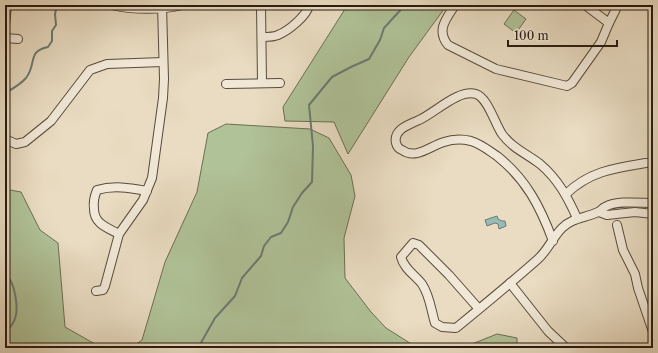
<svg xmlns="http://www.w3.org/2000/svg" width="658" height="353" viewBox="0 0 658 353" font-family="'Libre Caslon Text',serif">
<style>
.green{fill:#b0c298;stroke:#6c6e54}
.water{fill:#97bbb5;stroke:#6b7b73}
.lines{fill:none;stroke-linecap:round;stroke-linejoin:round}
.stream{stroke:#6b7b73;stroke-width:2}
.minor-casing{stroke:#584b3c;stroke-width:10}
.minor{stroke:#f1e8d7;stroke-width:8}
</style>
<rect width="100%" height="100%" fill="#e9dcc2"/>
<filter id="stains"><feTurbulence type="fractalNoise" baseFrequency=".005" numOctaves="4"/><feColorMatrix values="0 0 0 0 .2 0 0 0 0 .09 0 0 0 0 .02 0 0 0 .5 -.17"/></filter>
<radialGradient id="worn" r=".72"><stop offset=".6" stop-color="#630" stop-opacity="0"/><stop offset="1" stop-color="#630" stop-opacity=".3"/></radialGradient>
<g class="green">
<path d="M348 5H447L409 57 348 154 334 122 285 121 283 107 345 9Z"/>
<path d="M514 10 526 19 516 33 504 24Z"/>
<path d="M226 124 310 129 329 138 351 175 355 196 344 238 345 278 371 312 386 328 416 347 439 348H131L142 340 165 262 197 192 208 133Z"/>
<path d="M5 189 21 192 40 230 58 243 65 327 102 348H5Z"/>
<path d="M497 334 517 338V348H462Z"/>
</g>
<path class="water" d="M497 216 498 219 502 221H505L506 226 499 229 498 224 495 223 487 226 485 220Z"/>
<g class="lines">
<g class="stream">
<path d="M5 93C12 89 20 85 26 78 37 64 27 51 48 47L52 41V31L56 25 55 14 57 5"/>
<path d="M5 277 7 276C12 281 13 286 15 294 18 309 18 322 5 332"/>
<path d="M198 348 215 318 235 296 242 278 261 256 264 246 271 237 281 233 288 222 293 207 302 193 312 182 313 146 309 105 332 77 351 67 369 59 380 40 384 28 405 5"/>
</g>
<defs>
<g id="minor">
<path d="M112 5C132 10 162 10 182 5"/>
<path d="M261 5 262 83"/>
<path d="M455 5C446 19 436 30 448 45L496 69 567 86 572 83 601 42 609 23 585 5"/>
<path d="M609 23 618 5"/>
<path d="M5 25 7 5"/>
<path d="M262 37C267 37 274 37 278 35 288 31 307 16 309 5"/>
<path d="M5 38 18 39"/>
<path d="M226 84 280 83"/>
<path d="M5 139 16 144 25 142 51 121 90 70 107 64 163 62"/>
<path d="M566 194C590 171 615 168 646 163"/>
<path d="M599 212 607 215 635 212 653 214"/>
<path d="M617 225 623 250 635 274 638 288 653 332"/>
<path d="M119 234C108 228 94 224 94 209 93 202 94 197 97 190 114 185 130 188 147 191"/>
<path d="M553 241C540 206 526 179 497 156 488 150 481 144 471 141 462 139 453 139 444 142 430 146 416 160 402 150 399 149 397 147 396 143 393 129 409 125 419 120 435 113 458 89 476 94 488 98 495 124 502 134 512 148 527 154 540 164 558 179 568 198 577 218"/>
<path d="M510 283 548 331 566 348"/>
<path d="M96 291 103 290 105 286 119 234 143 200 152 178 163 98 164 79 162 5"/>
<path d="M479 309 449 275 419 245 413 243 401 257C404 269 415 275 422 284 430 296 431 310 435 323L442 327 456 328C484 305 511 283 538 259 548 250 553 237 562 228 572 218 585 218 598 212 601 211 602 208 605 207 616 200 640 203 653 203"/>
</g>
</defs>
<use href="#minor" class="minor-casing"/>
<use href="#minor" class="minor"/>
</g>
<rect width="658" height="353" fill="none" stroke="#e9dcc2" stroke-width="20"/>
<rect x="6" y="6" width="646" height="341" fill="none" stroke="#281b0f" stroke-width="2"/>
<rect x="10" y="10" width="638" height="333" fill="none" stroke="#281b0f"/>
<path d="M508 40v6h109v-6" fill="none" stroke="#281b0f" stroke-width="2"/>
<text x="514" y="40" font-size="12" fill="#281b0f" stroke="#f1e8d7" stroke-width="3" paint-order="stroke">100 m</text>
<rect width="100%" height="100%" filter="url(#stains)"/>
<rect width="100%" height="100%" fill="url(#worn)"/>
</svg>
